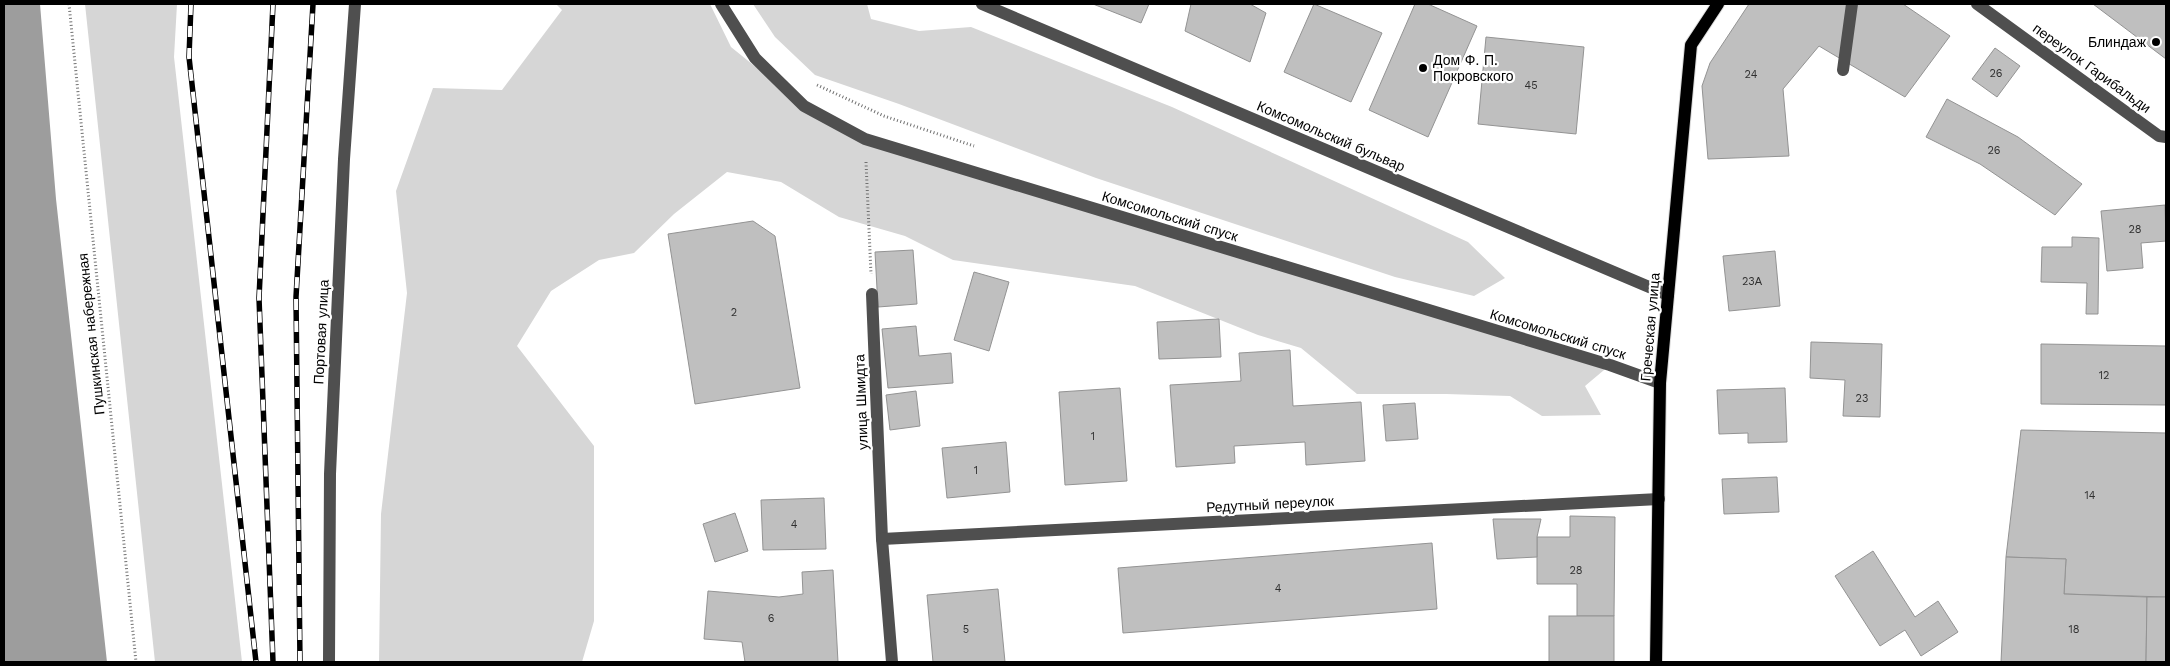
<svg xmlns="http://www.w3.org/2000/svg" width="2170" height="666" viewBox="0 0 2170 666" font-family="'Work Sans',sans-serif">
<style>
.green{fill:#d6d6d6}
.water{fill:#9d9d9d}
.building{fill:#bfbfbf;stroke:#939393}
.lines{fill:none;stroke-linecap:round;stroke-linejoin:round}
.major-casing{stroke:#dbdbdb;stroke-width:14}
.path{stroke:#717171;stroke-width:3;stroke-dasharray:1 2.5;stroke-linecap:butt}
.minor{stroke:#4f4f4f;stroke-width:12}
.major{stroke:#000;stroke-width:12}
.rail-casing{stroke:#000;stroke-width:5.5}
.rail{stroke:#fff;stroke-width:4;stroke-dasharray:11;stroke-linecap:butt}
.poi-dot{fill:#000;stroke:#fff;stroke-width:2}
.labels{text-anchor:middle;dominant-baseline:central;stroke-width:4.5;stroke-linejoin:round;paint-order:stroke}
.number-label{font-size:11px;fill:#303030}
.poi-label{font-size:14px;fill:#000;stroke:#fff;text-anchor:end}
.street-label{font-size:14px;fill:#000;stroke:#fff}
</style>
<rect width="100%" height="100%" fill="#fff"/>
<g class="green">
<path d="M85 4H177L174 57 242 662H155Z"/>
<path d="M556 4H710L731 47 804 106 865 139 1610 365 1585 386 1601 415 1542 416 1510 396 1446 394H1357L1301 348 1258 335 1135 286 953 260 905 236 839 217 781 182 727 172 674 214 634 253 599 260 551 291 517 346 594 446V621L582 662H379L381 514 407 293 396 191 433 88 502 90 562 10Z"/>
<path d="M753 4H867L871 19 919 31 971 27 1172 107 1468 242 1505 278 1474 296 1395 277 1096 178 899 104 815 75 775 37Z"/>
</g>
<path class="water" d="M4 4H40L56 199 107 662H4Z"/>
<g class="building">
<path d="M1093 4H1149L1141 23Z"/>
<path d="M1191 4H1250L1266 13 1250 62 1185 31Z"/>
<path d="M1314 4 1382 33 1351 102 1284 72Z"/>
<path d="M1415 4H1428L1477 26 1428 137 1369 110Z"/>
<path d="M1749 4H1903L1950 36 1905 97 1819 46 1783 89 1789 156 1708 159 1702 86 1710 63Z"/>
<path d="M2093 4H2166V59Z"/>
<path d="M1486 37 1584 47 1576 134 1478 124Z"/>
<path d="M1995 48 2020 66 1997 97 1972 79Z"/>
<path d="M1947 99 2018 137 2082 184 2055 215 1980 164 1926 137Z"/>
<path d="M2165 205 2166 241 2141 243 2143 268 2107 271 2101 211Z"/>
<path d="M753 221 775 236 800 388 695 404 668 234Z"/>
<path d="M2072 237 2099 238 2098 314H2086L2087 283 2041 282 2042 247H2072Z"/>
<path d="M913 250 917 304 878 307 875 252Z"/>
<path d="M1775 251 1780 306 1729 311 1723 256Z"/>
<path d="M974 272 1009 282 989 351 954 340Z"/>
<path d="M1219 319 1221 357 1159 359 1157 322Z"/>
<path d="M916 326 919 356 951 353 953 383 888 388 882 329Z"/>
<path d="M1811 342 1882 344 1880 417 1843 416 1845 380 1810 378Z"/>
<path d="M2041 344 2166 346V405L2041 404Z"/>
<path d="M1290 350 1293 406 1361 402 1365 461 1306 465 1305 442 1234 446 1235 463 1176 467 1170 385 1241 381 1239 353Z"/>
<path d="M1120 388 1127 481 1065 485 1059 392Z"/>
<path d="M1785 388 1787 442 1748 443V433L1719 434 1717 390Z"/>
<path d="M916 391 920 426 890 430 886 395Z"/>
<path d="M1415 403 1418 439 1386 441 1383 405Z"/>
<path d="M2021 430 2166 433V597L2064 594 2066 559 2006 557Z"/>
<path d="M1006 442 1010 492 947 498 942 448Z"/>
<path d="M1777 477 1779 512 1724 514 1722 479Z"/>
<path d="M824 498 826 549 763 550 761 500Z"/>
<path d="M735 513 748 551 715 562 703 524Z"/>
<path d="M1570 516 1615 517 1614 616H1577V584H1537V537H1570Z"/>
<path d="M1493 519H1541L1537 537V557L1497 559Z"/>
<path d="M1432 543 1437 609 1123 633 1118 568Z"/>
<path d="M1873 551 1915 617 1938 601 1958 632 1921 656 1905 630 1880 646 1835 576Z"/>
<path d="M2006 557 2066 559 2064 594 2147 597 2146 662H2001Z"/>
<path d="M833 570 838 662H745L742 642 704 639 708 591 779 597 803 594 802 572Z"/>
<path d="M998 589 1005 662H933L927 595Z"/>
<path d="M2147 597H2166V662H2146Z"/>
<rect x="1549" y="616" width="65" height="46"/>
</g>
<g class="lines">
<defs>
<path id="major" d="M1656 662 1660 383 1691 45 1718 4"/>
</defs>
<use href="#major" class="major-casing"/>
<g class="path">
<path d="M69 4 136 662"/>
<path d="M817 85 884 116 974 146"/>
<path d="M866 162 871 274"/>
</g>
<g class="minor">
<path d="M721 4 755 58 804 106 865 139 1610 365 1660 383"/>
<path d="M982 4 1668 295"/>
<path d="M1977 4 2159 136 2166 137"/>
<path d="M1843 70 1852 4"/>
<path d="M872 294 882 539 892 662"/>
<path d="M882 539 1659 499"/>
<path d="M329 662 330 474 344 159 355 4"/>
</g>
<use href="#major" class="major"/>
<defs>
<g id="rail">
<path d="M191 4 189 57 256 662"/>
<path d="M273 4 259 298 273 662"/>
<path d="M300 662 296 297 313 4"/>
</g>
</defs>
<use href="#rail" class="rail-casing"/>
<use href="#rail" class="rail"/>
</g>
<g class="poi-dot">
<circle cx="2156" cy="42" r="5"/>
<circle cx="1423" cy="68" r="5"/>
</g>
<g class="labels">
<g class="number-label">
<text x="1996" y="73">26</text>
<text x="1751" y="74">24</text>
<text x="1531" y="85">45</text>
<text x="1994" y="150">26</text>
<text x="2135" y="229">28</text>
<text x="1752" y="281">23А</text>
<text x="734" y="312">2</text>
<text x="2104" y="375">12</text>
<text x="1862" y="398">23</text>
<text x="1093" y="436">1</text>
<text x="976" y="470">1</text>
<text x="2090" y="495">14</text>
<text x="794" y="524">4</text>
<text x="1576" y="570">28</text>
<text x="1278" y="588">4</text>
<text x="771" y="618">6</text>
<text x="966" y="629">5</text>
<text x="2074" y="629">18</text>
</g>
<g class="poi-label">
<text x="2146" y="42">Блиндаж</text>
<text x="1433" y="60" text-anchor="start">Дом Ф. П.<tspan x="1433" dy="16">Покровского</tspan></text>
</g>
<g class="street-label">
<text transform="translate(2092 68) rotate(36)">переулок Гарибальди</text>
<text transform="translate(1331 136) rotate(23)">Комсомольский бульвар</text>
<text transform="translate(1170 216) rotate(17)">Комсомольский спуск</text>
<text transform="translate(1650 327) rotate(-85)">Греческая улица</text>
<text transform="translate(321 332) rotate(-87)">Портовая улица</text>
<text transform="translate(91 334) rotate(-96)">Пушкинская набережная</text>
<text transform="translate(1558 334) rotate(17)">Комсомольский спуск</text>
<text transform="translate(861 402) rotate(-92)">улица Шмидта</text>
<text transform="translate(1270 504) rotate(-3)">Редутный переулок</text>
</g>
</g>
<rect width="2170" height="666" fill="none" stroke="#000000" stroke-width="10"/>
</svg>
